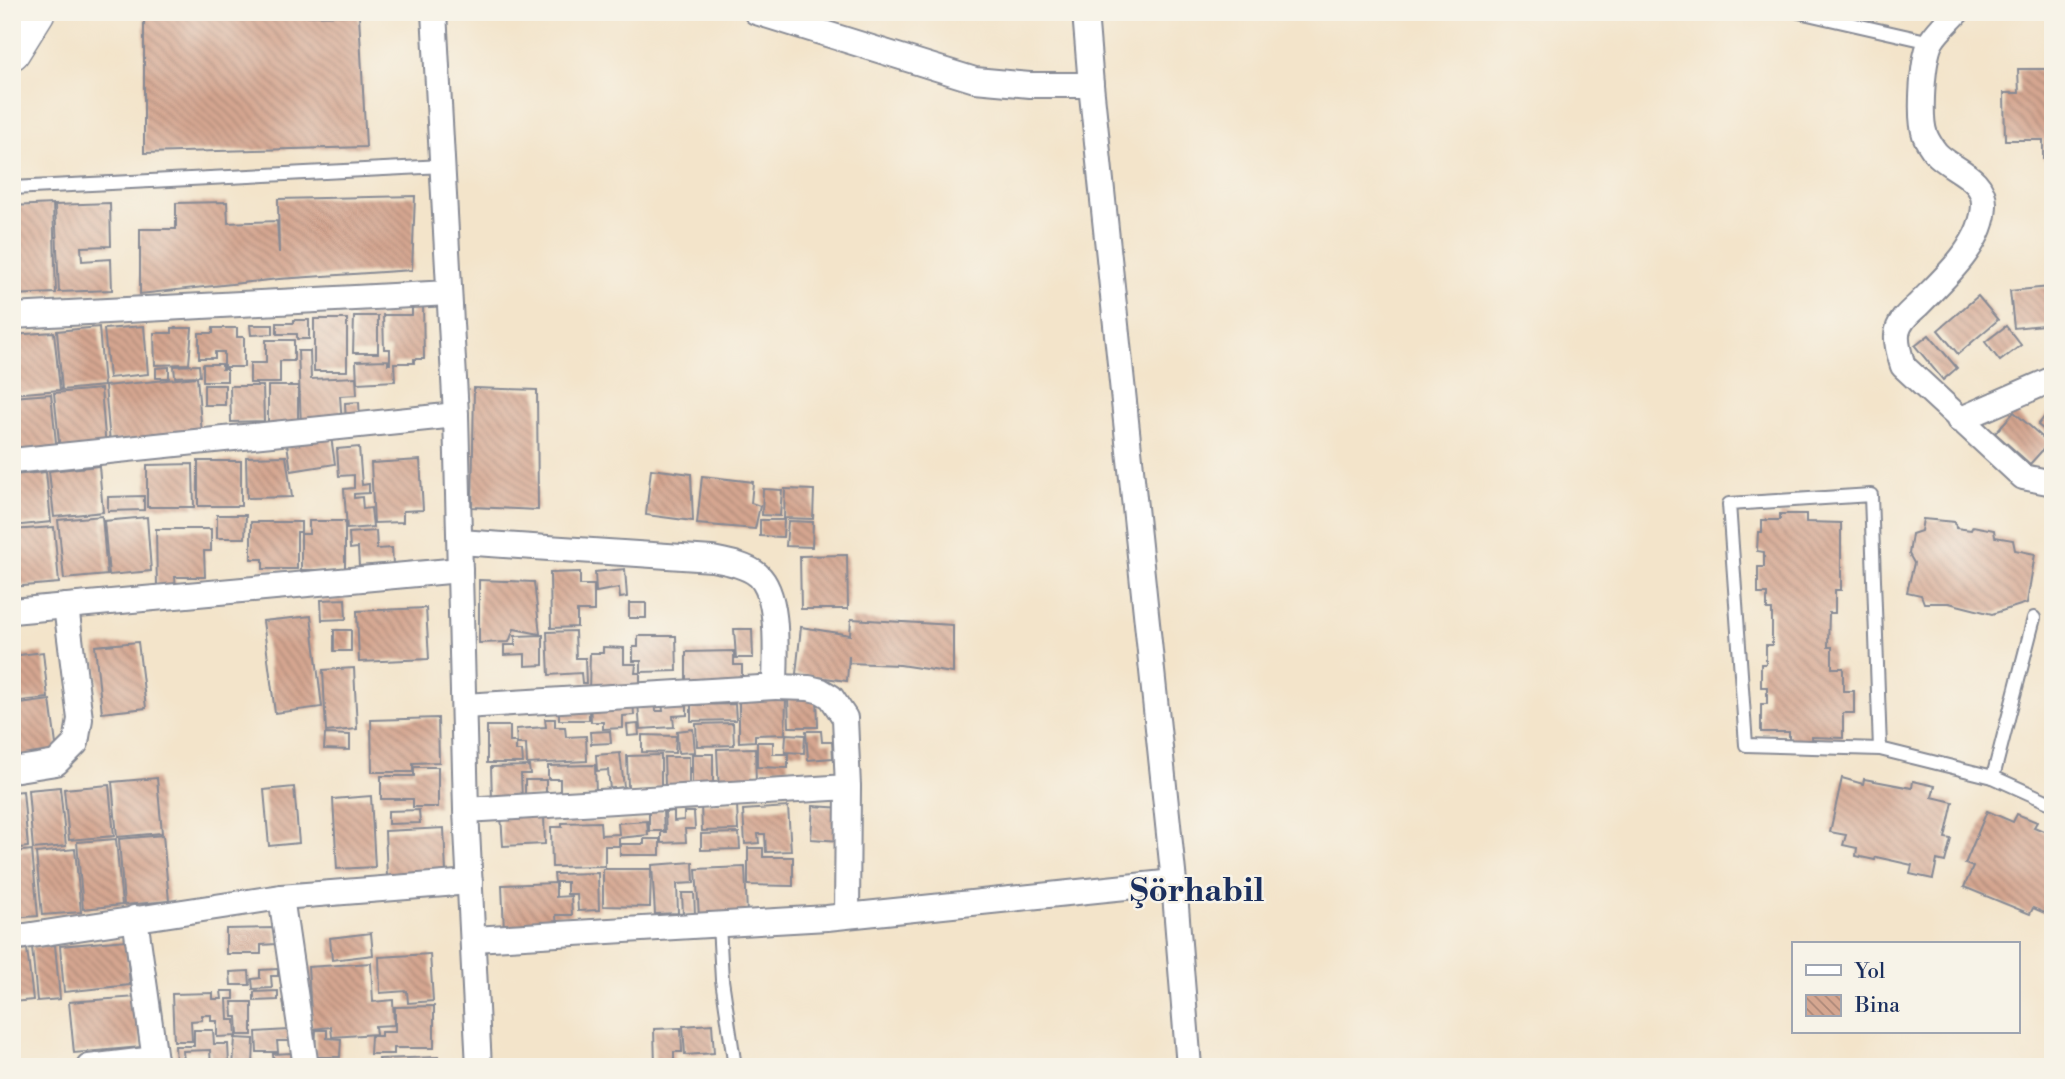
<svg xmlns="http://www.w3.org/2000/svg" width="2065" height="1079" viewBox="0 0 2065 1079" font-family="'Libre Bodoni',serif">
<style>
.building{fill:url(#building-back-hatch)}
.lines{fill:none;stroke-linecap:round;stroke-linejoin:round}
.lane-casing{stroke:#878a94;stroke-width:16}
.street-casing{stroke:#878a94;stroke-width:28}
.secondary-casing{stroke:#878a94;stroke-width:38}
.lane{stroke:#fff;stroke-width:12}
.street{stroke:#fff;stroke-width:24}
.secondary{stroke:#fff;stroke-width:35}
.labels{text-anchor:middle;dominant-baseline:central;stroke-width:5;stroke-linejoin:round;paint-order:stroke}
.district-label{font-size:33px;font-weight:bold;fill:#1b2f5e;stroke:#f7f3e8}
</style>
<defs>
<pattern id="building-back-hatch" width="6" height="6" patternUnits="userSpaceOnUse" patternTransform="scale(1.75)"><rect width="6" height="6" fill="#d5a690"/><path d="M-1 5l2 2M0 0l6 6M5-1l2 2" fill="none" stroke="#ac8879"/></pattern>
</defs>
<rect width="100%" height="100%" fill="#f7f3e8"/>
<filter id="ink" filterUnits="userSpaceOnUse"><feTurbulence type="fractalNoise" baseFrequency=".0143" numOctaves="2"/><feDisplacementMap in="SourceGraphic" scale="14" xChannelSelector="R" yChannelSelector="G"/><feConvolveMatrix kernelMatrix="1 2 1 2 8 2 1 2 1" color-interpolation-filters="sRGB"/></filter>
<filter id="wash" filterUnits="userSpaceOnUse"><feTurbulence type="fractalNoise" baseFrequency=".00686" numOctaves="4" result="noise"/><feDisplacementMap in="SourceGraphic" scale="28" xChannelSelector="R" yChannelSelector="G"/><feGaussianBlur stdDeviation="1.57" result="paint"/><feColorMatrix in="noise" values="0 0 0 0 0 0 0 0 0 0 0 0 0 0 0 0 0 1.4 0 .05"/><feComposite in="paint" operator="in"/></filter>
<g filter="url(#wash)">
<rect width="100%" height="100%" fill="#f3e4ca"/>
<g id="blocks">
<g class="building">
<path d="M359 15 366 147 144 153V18Z"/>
<path d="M2018 69H2053V159H2043V140H2005L2004 93H2019Z"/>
<path d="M415 196 412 270 279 279 140 294V229H176V203L227 202 228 223 277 221 279 253 278 199Z"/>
<path d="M110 203 111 246 81 247 82 261 111 259 112 290 59 292 55 205Z"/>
<path d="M53 204 56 293 12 295V206Z"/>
<path d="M2049 287 2052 324 2014 328 2010 291Z"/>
<path d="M1978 296 1998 320 1958 354 1938 330Z"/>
<path d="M412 303H423L424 359H414V363H394L395 381 357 383 356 361 388 360V364H390V349H384L383 315H412Z"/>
<path d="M354 316H378V353H353Z"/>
<rect x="314" y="319" width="33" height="52"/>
<path d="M294 320H309V339H297V334H277V323H294Z"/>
<path d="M250 325H273V334L251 335Z"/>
<path d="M144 326 148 374 109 378 104 329Z"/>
<path d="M2006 326 2021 345 2000 361 1985 342Z"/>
<path d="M99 327 104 386 62 390 57 331Z"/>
<path d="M172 328H192L189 364 155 365 154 333H172Z"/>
<path d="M213 328H237V337H244V367H224V352H215V358H199V333H213Z"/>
<path d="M54 332 60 390 12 394V335Z"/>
<path d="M1929 335 1957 368 1943 380 1915 346Z"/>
<path d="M266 340H294V361H280V383H250V363H266Z"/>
<path d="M298 351H310L311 379 356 377 357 395 340 396 342 424 301 426Z"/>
<path d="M203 364H222V369H227V381H203Z"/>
<path d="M199 365 200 376 175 377 174 366Z"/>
<path d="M169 367V378H156V368Z"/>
<path d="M197 377 202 434 110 442 105 386Z"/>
<rect x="204" y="385" width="21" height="20"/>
<path d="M230 386H263L264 421 231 422Z"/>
<rect x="268" y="386" width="30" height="41"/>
<path d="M474 388 537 390 538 510 472 507Z"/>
<path d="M101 389 106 448 60 451 54 393Z"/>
<path d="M51 394 57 452 14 456 12 397Z"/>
<path d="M359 402 360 422 346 423 345 403Z"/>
<path d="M2049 411 2053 414V437L2038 425Z"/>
<path d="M2014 412 2049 443 2030 464 1995 433Z"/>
<path d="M330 430 335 464 291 471 286 437Z"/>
<path d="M359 447 362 485 369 484V493L354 494V498L362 497 363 509 371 508 373 527 347 529 344 489 354 488V475L339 476 337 449Z"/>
<path d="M286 456 292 497 247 498 246 457Z"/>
<path d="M420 460 423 510 403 511V522L374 523 371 463Z"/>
<rect x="198" y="461" width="43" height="45"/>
<path d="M193 464 194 507H147V465Z"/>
<path d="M99 466 103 512 54 517 49 471Z"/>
<path d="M651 469 691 474 693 521 646 515Z"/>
<path d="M46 472 51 522 12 526V475Z"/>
<path d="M702 476 753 482 751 503 760 506 755 529 697 524Z"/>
<path d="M763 489 782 490 780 516 762 515Z"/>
<path d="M785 489 814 490 813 519 784 518Z"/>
<path d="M144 496V510L108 511V497Z"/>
<path d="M1780 514H1806V522L1841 523V590H1835V613H1829L1828 647H1832V668H1843V691H1854V713H1843V738L1812 737V743H1789V732H1761V704H1767V687H1761V664H1766V645H1772V610H1767V594H1758V567H1764V552L1757 551 1758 532H1762V520H1780Z"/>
<path d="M217 515H246L245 538H217Z"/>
<path d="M102 516 107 575 64 579 58 520Z"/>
<path d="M147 517 151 571 109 575 104 521Z"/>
<path d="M1923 519 1955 522 1956 528 1971 530 1973 526 1994 530 1995 537 2013 540 2015 550 2035 554 2027 603 1992 614 1949 603H1924L1921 595 1907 592 1914 563 1909 554 1912 534 1921 531Z"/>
<path d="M760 520H784L783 537 760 536Z"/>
<path d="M309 521H345V570H301V534H309Z"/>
<path d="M788 521 813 522 812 547 786 546Z"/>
<path d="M251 522H301V532H297V569H263V559H251Z"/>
<path d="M54 527 59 583 12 587V530Z"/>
<path d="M156 529H211V551H204L205 577H175L176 588H157Z"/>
<path d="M376 531 377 549 392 548 393 564 359 566 358 548 350 549 349 533Z"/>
<path d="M847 555 848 609H801L800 556Z"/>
<path d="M625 569 627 597 620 598 619 588 596 592 595 572Z"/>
<path d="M580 572V585H594V611H577V627L551 628 550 573Z"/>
<path d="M479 580 534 582 540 634 514 629 509 642 479 643Z"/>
<path d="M345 599 346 619 322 620 321 600Z"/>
<rect x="629" y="603" width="17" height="15"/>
<path d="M426 608 429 659 359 662 357 611Z"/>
<path d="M311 616 322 707 275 713 263 621Z"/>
<path d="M851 619 953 625V673L900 665 849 663V655L847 681 796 674 801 627 850 635Z"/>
<path d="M734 629H752L753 658H736Z"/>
<rect x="334" y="630" width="17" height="21"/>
<path d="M575 631 576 658H585L586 683H582L581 673 549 675 547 632Z"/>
<path d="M543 635V665L525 666V654L504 655V645H515V636Z"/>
<path d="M638 636H676L677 671 641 672V661H633V647H638Z"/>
<path d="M138 642 146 708 102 713 95 646Z"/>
<path d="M603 647 624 648V664H636L635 673H640V692L589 691 590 653H603Z"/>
<path d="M734 651V665H742V687H686V652Z"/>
<path d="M43 652 48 698 12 702V656Z"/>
<path d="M354 668 357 729 326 732 323 670Z"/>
<path d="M817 696 818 727H789L788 697Z"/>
<path d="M633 698 634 715 623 716V728L603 729V722H591L590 700Z"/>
<path d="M739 698H786L785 734 755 735V741L739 742Z"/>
<path d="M50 700 57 752 12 758V705Z"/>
<path d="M687 700V715L673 716 674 727 640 729 638 702 655 701 656 711H663L662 702Z"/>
<path d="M735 704 736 720 691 721V705Z"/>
<path d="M589 708V720H559V709Z"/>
<path d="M438 718 439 762 413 763V772H372L371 720Z"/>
<path d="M545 719H555V727H565L566 737 586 736 587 761 527 764 526 744H517L516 729 546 727Z"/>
<path d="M733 723 734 745 697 746 696 724Z"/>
<path d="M638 724 639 735 628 736 627 725Z"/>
<path d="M487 726H510V742H516V751H522L523 763H487Z"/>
<path d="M693 729 695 752 678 753 677 731Z"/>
<path d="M610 731 611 743 591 744 590 732Z"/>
<path d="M806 731H821L822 742H832L833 758 808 760Z"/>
<path d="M325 734 350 735V750L324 749Z"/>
<path d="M786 734 805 735 804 753 785 752Z"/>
<path d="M642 735 676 736 675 753 642 752Z"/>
<path d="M757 742H773V754H788V768L757 767Z"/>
<path d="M755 748 756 784 719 793 717 749Z"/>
<path d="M620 753 624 787 610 789 608 770 597 771 596 755Z"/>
<rect x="692" y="754" width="21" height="32"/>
<path d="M661 755V787L628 788 627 756Z"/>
<path d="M664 757H689V786H665Z"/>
<path d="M595 765 596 794 560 795V779H548V766Z"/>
<path d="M529 766 530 774H521L522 799H492L491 767Z"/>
<path d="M414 767H438V807H413V799H381V776H414Z"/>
<path d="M157 778 162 833 117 837 112 782Z"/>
<path d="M1842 778 1863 784 1864 779 1912 788 1913 781 1935 786 1932 797 1953 802 1945 838 1951 839 1945 862 1937 860 1933 879 1910 874 1912 865 1876 857 1875 860 1856 856 1857 848 1843 845 1846 835 1830 832Z"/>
<rect x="525" y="780" width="21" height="17"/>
<path d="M109 785 114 836 69 840 64 789Z"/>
<path d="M60 787 66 846 33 849 28 790Z"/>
<path d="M294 787 299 843 269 846 264 790Z"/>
<path d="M23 791 28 847 12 849V792Z"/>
<path d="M371 796 375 867 337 869 333 799Z"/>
<path d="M737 803 738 830 702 831 701 804Z"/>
<path d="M813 806 843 808 841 841 811 839Z"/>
<path d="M788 807 791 851 766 852 765 834H758L759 843 745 844 743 810Z"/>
<path d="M419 810 420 823 388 824V811Z"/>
<path d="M649 811H663L664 831H649Z"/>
<path d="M674 811V821L684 820V812H694L695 829H685L686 842 661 843V832H666L665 812Z"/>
<path d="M1987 811 2013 822 2017 814 2037 822 2034 827 2053 835 2052 916 2033 908 2030 914 1964 887 1973 867 1965 864Z"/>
<path d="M544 815 545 844 503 846 501 816Z"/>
<path d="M647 821 648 835 619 838V846H605V866L552 867 551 827H562V823L600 822 601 835 619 834 618 823Z"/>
<path d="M444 828 446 873 387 876 385 831Z"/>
<path d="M739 833 740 849 701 850V834Z"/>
<path d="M163 835 169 901 124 905 119 839Z"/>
<path d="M116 839 122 905 83 909 77 842Z"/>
<path d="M644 839H660V855H620V844H644Z"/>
<path d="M748 848H763V857H793V886L748 885Z"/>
<path d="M75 849 81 912 42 915 36 853Z"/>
<path d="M32 850 38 916 12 918V852Z"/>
<path d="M693 862 694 883 677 884 678 913 655 914 652 865Z"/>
<path d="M745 867 747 914 699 917 696 869Z"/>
<path d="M603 869H651L650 907 603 906Z"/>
<path d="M598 873 599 910 578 911 577 894H567V882H555L554 874Z"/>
<path d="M556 883V897L571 896 572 915H556L557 929 504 930 502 885Z"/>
<path d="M682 893H694L695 914H683Z"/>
<path d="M276 928V944L261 945V954H226V929Z"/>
<path d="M371 933 373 955 332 960 330 938Z"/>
<path d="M126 940 130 985 64 992 60 946Z"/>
<path d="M55 945 60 999 37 1001 32 947Z"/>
<path d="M27 949 33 1000 12 1002V951Z"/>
<path d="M430 954 433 1001 408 1003 407 991 380 993 379 957Z"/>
<path d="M371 963 373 1002 393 1000 394 1025 375 1026 376 1034 332 1037 331 1027 312 1029 308 967Z"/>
<path d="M278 969V976H271L272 988 253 989 252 979 260 978V970Z"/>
<path d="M249 971 250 985H231L230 972Z"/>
<path d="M221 991H234V999H227L228 1020H235L236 1036 217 1037V1021H211V1015H202V1020L191 1021 192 1041H174L172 994 213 993V999H222Z"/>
<path d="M278 991V1000L254 1001V992Z"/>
<path d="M137 997 141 1047 74 1053 69 1002Z"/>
<path d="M232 1002H252V1035H238L237 1017H233Z"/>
<path d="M434 1006V1048H394V1054H370L371 1036H381V1032H395V1007Z"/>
<path d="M712 1024 714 1053 685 1055 683 1026Z"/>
<path d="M681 1028 682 1052H674V1064L655 1065 654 1029Z"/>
<path d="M194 1030H213L214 1044H228L229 1065 211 1066 210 1050 183 1051 184 1062 176 1063 175 1046H194Z"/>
<path d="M288 1030 289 1041H277L278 1052H257L256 1032Z"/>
<path d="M316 1030H327V1038L341 1039 340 1057H315Z"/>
<path d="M235 1038 254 1039 253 1067H233Z"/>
<path d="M292 1053 293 1067H274L273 1054Z"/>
<path d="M438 1057V1067H380L379 1059Z"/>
</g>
</g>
</g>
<g filter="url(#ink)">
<use href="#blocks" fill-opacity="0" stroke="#878a94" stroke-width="2"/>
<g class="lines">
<defs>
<g id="lane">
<path d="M1799 12 1931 42"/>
<path d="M12 188 443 166"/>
<path d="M2034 618 1993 777 2053 804"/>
<path d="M1880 749 1871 495 1729 504 1746 745 1880 749 1993 777"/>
<path d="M719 924 722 980 735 1067"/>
</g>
<g id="street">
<path d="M434 12 456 415 466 810 479 1067"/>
<path d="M756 12 975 80 1030 85H1091"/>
<path d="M1085 12 1091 85 1174 882 1189 1067"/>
<path d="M1957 12C1949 21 1938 30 1932 40 1922 55 1919 118 1925 135 1927 140 1932 148 1936 153 1952 170 1985 177 1984 205 1983 245 1943 279 1918 305 1909 313 1898 322 1897 335 1896 345 1900 356 1903 366L2023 477 2053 483"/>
<path d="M12 316 449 293"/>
<path d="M1959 420 2053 379"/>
<path d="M12 461 456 415"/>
<path d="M460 542 712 559C727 562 746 565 758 575 781 596 775 658 775 687L464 706"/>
<path d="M12 611 460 570"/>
<path d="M775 687 809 688 821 691 831 697 845 718 848 787 847 915"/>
<path d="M12 770 56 763 76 743 80 719 66 606"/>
<path d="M466 810 848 787"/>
<path d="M281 897 306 1067"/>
<path d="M135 918 156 1067"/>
<path d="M12 938 281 897 470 882"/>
<path d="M474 939 827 918 1174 882"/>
<path d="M89 1067 155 1059"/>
</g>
<path id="secondary" d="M12 52 37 12"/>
</defs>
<use href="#lane" class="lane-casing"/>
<use href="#street" class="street-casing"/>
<use href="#secondary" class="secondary-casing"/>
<use href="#lane" class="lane"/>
<use href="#street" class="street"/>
<use href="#secondary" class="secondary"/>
</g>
</g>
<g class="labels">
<g class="district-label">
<text x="1197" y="891">Şörhabil</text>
</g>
</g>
<rect width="2065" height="1079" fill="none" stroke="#f7f3e8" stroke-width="42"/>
<rect x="1792" y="942" width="228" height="91" fill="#f7f3e8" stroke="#9fa5b1" stroke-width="2"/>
<rect x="1806" y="965" width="35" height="10" fill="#ffffff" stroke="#9fa5b1" stroke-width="2"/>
<text x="1855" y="978" font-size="21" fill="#1b2f5e">Yol</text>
<rect x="1806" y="995" width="35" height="21" fill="url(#building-back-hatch)" stroke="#9fa5b1" stroke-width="2"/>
<text x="1855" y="1012" font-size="21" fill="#1b2f5e">Bina</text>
</svg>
